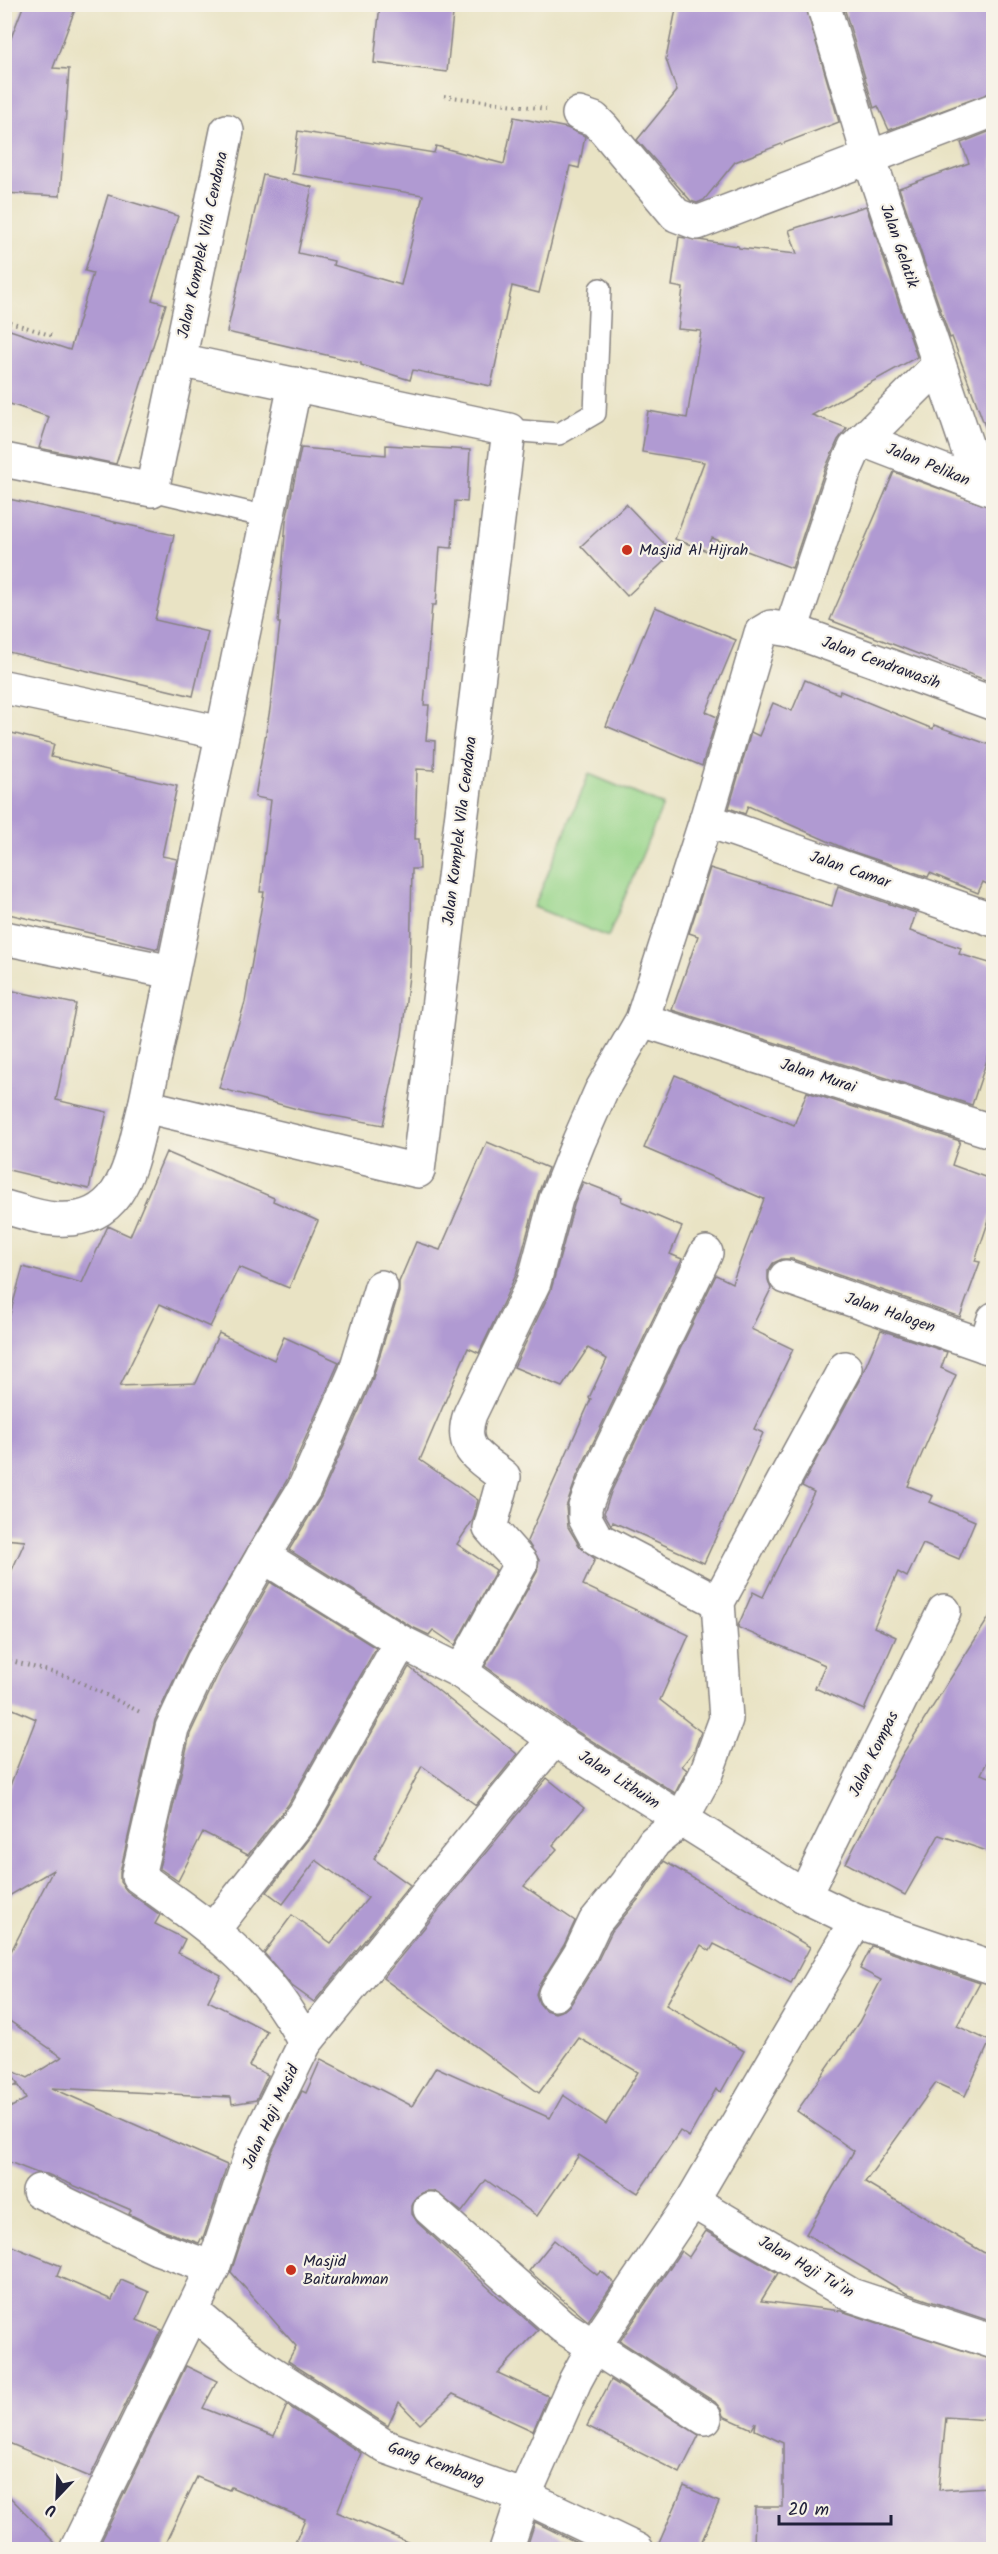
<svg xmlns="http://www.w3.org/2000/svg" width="998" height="2554" viewBox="0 0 998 2554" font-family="Kalam,sans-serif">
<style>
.green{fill:#98d58a;stroke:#5d7c62;stroke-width:1.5}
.building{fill:#b09ad2}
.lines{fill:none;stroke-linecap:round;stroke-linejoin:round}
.lane-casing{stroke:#868280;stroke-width:24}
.street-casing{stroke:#868280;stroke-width:36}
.path{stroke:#868280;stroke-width:4;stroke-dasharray:1.5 4.5;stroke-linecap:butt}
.lane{stroke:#fff;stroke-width:21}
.street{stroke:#fff;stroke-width:33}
.poi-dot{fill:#c8321e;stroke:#f7f3e8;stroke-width:2}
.labels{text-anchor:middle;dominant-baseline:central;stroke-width:4.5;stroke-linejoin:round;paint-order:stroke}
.street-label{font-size:16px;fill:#22223b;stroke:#f7f3e8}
.poi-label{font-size:16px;fill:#22223b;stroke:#f7f3e8;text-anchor:start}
</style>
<rect width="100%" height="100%" fill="#f7f3e8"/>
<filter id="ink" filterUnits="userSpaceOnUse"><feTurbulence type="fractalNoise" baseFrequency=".0167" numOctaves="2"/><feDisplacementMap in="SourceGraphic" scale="12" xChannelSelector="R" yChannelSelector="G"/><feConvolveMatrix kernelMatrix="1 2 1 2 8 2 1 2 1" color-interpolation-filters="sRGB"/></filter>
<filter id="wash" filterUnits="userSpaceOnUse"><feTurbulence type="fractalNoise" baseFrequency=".008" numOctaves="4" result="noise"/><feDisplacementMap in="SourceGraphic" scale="24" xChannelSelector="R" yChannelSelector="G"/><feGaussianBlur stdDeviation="1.35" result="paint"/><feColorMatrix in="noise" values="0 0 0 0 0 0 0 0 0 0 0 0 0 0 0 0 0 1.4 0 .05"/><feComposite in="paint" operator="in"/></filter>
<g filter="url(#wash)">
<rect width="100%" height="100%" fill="#e9e3c4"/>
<path class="green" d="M589 774 663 805 608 937 534 907Z"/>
<g id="blocks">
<g class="building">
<path d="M24 4H77L53 68 69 69 60 196 4 193 6 51Z"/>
<path d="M380 4H454L447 72 374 63Z"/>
<path d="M677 4H805L839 122 735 162 704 200 697 203 691 201 637 140 677 91 666 59Z"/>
<path d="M843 4H993V92L889 130 878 106 874 108Z"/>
<path d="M514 117 567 128 585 136 579 168 570 166 539 293 512 286 491 386 413 370 410 380 361 365V363L227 332 263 175 312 187 298 253 334 261 333 265 401 285 423 195 292 174 298 131 434 153 436 146 504 164Z"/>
<path d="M993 130V439L990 440 952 337 950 338 899 188 969 163 961 143Z"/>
<path d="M108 195 178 216 152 300 166 304 116 464 39 448 49 417 4 402V328L70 350 93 273 85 271Z"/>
<path d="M866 206 917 357 812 415 847 428 838 440 825 469 792 568 712 538 707 551 675 539 704 462 642 452 648 411 687 418 701 331 678 329 683 288 672 286 679 237 738 246 739 248 797 254 789 230Z"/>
<path d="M386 445 470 450 467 502 455 501 452 548 440 547 436 605H432L424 705H429L426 740 435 741 434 770 417 769 415 839H419L420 869H412L410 967 402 1035 383 1125 301 1110 219 1088 245 1002 264 892H260L271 800 255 797 270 709 280 623H278L286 521 301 448 386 455Z"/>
<path d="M894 472 993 508V683L830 620Z"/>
<path d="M4 498 174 535 155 620 208 632 193 696 4 651Z"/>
<path d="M626 504 673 553 627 596 581 546Z"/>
<path d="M655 607 736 640 706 712 717 717 702 766 606 726Z"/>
<path d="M805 680 839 694 840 691 933 729 934 725 993 746V887L983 882 978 893 930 873 928 877 848 850 748 806 745 814 729 808 751 732 759 736 773 703 792 711Z"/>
<path d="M4 731 54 744 51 757 177 786 162 856 177 859 158 949 4 913Z"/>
<path d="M710 868 832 906 838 886 916 913 910 931 961 948 959 954 993 964V1042L972 1105 672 1010 698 936 689 933Z"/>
<path d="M4 989 76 1004 56 1100 107 1112 89 1189 4 1169Z"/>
<path d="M675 1075 794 1125 807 1092 960 1141 952 1165 993 1180V1208L975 1261 980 1262 960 1317 792 1259H782L773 1263 768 1271V1280L771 1289 751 1329 793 1349 754 1429 763 1433 704 1563 613 1522 611 1525 604 1513 611 1492 716 1275 732 1283 764 1199 644 1148Z"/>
<path d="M487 1142 548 1168 538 1194 516 1275 479 1353 468 1348 420 1460 478 1500 473 1520 457 1544 496 1570 455 1645 433 1630 429 1635 410 1626 289 1550 321 1497 372 1381 399 1292V1282L416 1242 440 1250Z"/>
<path d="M166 1152 274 1198 273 1201 318 1221 289 1288 239 1267 210 1327 160 1304 120 1386 196 1383 219 1333 274 1360 284 1337 339 1362 287 1480 187 1652 155 1720 120 1872V1882L127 1891 160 1915 155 1924 185 1939 178 1953 221 1975 208 2001 267 2031 249 2066 268 2075 256 2100 232 2104 231 2097 52 2088 227 2165 203 2239 202 2237 199 2243 164 2231 129 2214 131 2210 47 2174 37 2173 4 2160V2111L26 2099 19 2086H15L18 2084 8 2069 28 2078 62 2057 4 2017V1965L53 1870 4 1899V1801L36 1719 4 1705V1588L25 1541 4 1539V1336L23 1267 82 1283 108 1226 130 1236Z"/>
<path d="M583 1182 622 1197 621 1201 682 1227 670 1254 682 1259 577 1476 566 1507 568 1527 580 1547 595 1559 583 1585 689 1635 660 1700 701 1732 694 1751 682 1766 687 1770 675 1793 573 1729 485 1666 537 1572 539 1560 527 1541 591 1399 589 1398 607 1359 588 1348 562 1387 514 1367 551 1290 574 1205Z"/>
<path d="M881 1330 947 1352 941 1368 956 1375 908 1486 933 1496 930 1502 975 1521 959 1559 923 1544 907 1577 898 1572 874 1627 896 1637 864 1710 815 1688 825 1665 739 1628 738 1626 753 1592 763 1597 814 1492 802 1486 861 1377Z"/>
<path d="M270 1582 376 1648 288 1805 248 1855 203 1832 178 1881 159 1868 190 1734 220 1670Z"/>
<path d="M993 1611V1750L981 1774 993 1778V1853L939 1835 905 1895 846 1863 902 1755Z"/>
<path d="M409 1667 517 1754 476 1805 422 1766 374 1859 410 1885 314 2002 292 1986 264 1953 292 1915 331 1943 368 1898 316 1860 283 1904 267 1892 320 1824Z"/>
<path d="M547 1778 584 1808 553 1845 557 1849 524 1886 575 1921 564 1945 539 1985 536 1994 539 2003 545 2010 555 2013 564 2010 571 2004 596 1964 612 1931 641 1896 664 1861 810 1947 791 1983 714 1944 710 1951 701 1945 666 2005 744 2051 721 2092 716 2089 689 2137 680 2131 638 2193 579 2155 537 2216 486 2180 462 2212 434 2191H425L416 2197 412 2206V2214L418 2223 504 2302 505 2301 538 2330 498 2373 548 2396 533 2431 453 2394 420 2424 399 2402 388 2426 288 2361 296 2346 231 2272 269 2158 302 2091 306 2093 321 2059 412 2106 436 2067 550 2118 563 2095 606 2124 638 2072 579 2038 539 2093 383 1978Z"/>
<path d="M872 1946 980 1983 957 2026 990 2041 965 2096 936 2083 865 2182 993 2258V2322L906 2293 806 2234 854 2151 797 2111 859 2022 881 1980 860 1969Z"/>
<path d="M706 2231 778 2273 761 2301 841 2311 993 2360 988 2420 946 2417 939 2490 989 2487 993 2550H754L755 2507H783V2443L755 2430 756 2422 752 2429 723 2416 721 2409 715 2402 620 2341 681 2251 689 2257Z"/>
<path d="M554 2240 597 2275 601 2271 614 2283 588 2321 529 2271Z"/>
<path d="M4 2243 61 2266 57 2276 112 2300 121 2280 149 2292 137 2320 162 2330 90 2477 4 2441Z"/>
<path d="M186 2366 217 2381 203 2408 274 2436 287 2405 361 2453 337 2512 426 2550H292L305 2519 231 2487 229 2490 197 2477 162 2550H97Z"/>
<path d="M611 2380 699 2435 680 2473 587 2426Z"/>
<path d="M684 2486 719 2502 698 2550H656Z"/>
<path d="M4 2491 58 2546V2550H4Z"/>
<path d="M535 2522 592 2550H526Z"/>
</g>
</g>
</g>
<g filter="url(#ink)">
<use href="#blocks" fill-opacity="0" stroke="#868280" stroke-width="1.5"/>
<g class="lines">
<defs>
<g id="lane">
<path d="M509 430 559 434 595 413 600 289"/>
<path d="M152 490 267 517"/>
</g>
<g id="street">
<path d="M823 4 869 157 980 485"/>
<path d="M579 114 594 119 604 129 676 215 697 223 994 110"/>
<path d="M863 440 993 490"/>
<path d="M4 460 152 490 227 131"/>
<path d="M791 630 843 475 855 448 939 365"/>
<path d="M4 687 222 733"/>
<path d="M706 820 994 920"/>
<path d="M4 938 172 972"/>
<path d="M642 1020 994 1132"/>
<path d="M145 1106 418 1171 509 430 179 360"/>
<path d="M4 1207C21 1211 38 1218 55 1219 127 1224 131 1159 145 1106L295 384"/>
<path d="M706 1253 594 1484 585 1507V1518L596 1538 718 1602"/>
<path d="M786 1277 994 1349"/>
<path d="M985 1346 994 1319"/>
<path d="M263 1556 401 1642 461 1672 554 1739 804 1896 856 1921 994 1968"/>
<path d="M461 1672 521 1563 490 1528 504 1477C479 1457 458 1449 470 1414L534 1282 556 1199 579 1141 601 1091 642 1020 706 820 761 633 771 627 791 630 994 704"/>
<path d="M804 1896 944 1611"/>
<path d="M213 1930 304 1815 401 1642"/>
<path d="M555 1994 580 1954 595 1922 626 1884 654 1842 681 1820 705 1776 726 1719 718 1602 845 1368"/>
<path d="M305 2043C264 1962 210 1928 138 1876L172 1728 203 1661 263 1556 304 1489 355 1373 381 1287"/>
<path d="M39 2191 157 2248 213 2268"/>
<path d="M692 2201 851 2295 994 2342"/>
<path d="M430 2209 562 2326 705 2418"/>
<path d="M192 2311 241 2353 386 2447 524 2496 637 2550"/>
<path d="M76 2550 213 2268 252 2151 305 2043 554 1739"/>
<path d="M506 2550 524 2496 575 2381 594 2346 692 2201 856 1921"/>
</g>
</defs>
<use href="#lane" class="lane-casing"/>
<use href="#street" class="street-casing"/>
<g class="path">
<path d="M444 96 546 109"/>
<path d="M4 320 53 336"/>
<path d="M4 1659 70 1677 142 1713"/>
</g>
<use href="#lane" class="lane"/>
<use href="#street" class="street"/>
</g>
</g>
<g class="poi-dot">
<circle cx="627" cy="550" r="6"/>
<circle cx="291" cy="2270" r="6"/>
</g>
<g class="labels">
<g class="street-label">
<text transform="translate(203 245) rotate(-78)">Jalan Komplek Vila Cendana</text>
<text transform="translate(899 246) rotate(71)">Jalan Gelatik</text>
<text transform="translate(928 465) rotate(22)">Jalan Pelikan</text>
<text transform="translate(881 663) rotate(20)">Jalan Cendrawasih</text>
<text transform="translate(460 831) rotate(-83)">Jalan Komplek Vila Cendana</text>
<text transform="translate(850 870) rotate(19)">Jalan Camar</text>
<text transform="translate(818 1076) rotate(18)">Jalan Murai</text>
<text transform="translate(890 1313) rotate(19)">Jalan Halogen</text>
<text transform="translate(874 1754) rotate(-64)">Jalan Kompas</text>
<text transform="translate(619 1780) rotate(33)">Jalan Lithuim</text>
<text transform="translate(271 2117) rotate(-65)">Jalan Haji Musid</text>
<text transform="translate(806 2267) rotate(30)">Jalan Haji Tu’in</text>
<text transform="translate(436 2464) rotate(20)">Gang Kembang</text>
</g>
<g class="poi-label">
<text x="639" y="550">Masjid Al Hijrah</text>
<text x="303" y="2261">Masjid<tspan x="303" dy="18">Baiturahman</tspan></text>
</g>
</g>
<rect width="998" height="2554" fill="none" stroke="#f7f3e8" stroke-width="24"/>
<g transform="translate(57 2497) rotate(203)" stroke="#f7f3e8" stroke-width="4.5" paint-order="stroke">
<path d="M0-4.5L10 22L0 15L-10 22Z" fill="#22223b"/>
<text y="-9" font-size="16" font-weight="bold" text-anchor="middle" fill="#22223b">U</text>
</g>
<path d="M779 2515v9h112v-9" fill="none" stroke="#22223b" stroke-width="3"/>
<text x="788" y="2515" font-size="18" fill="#22223b" stroke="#f7f3e8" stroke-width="4.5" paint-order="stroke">20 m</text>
</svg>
